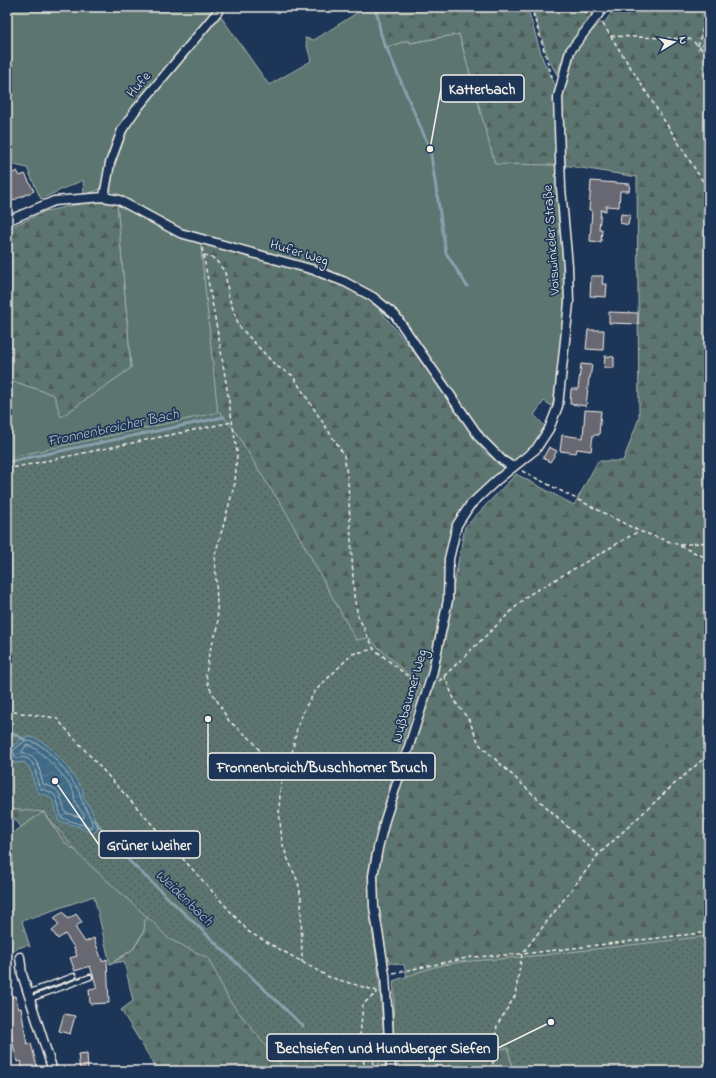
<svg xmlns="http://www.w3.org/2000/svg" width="716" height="1078" viewBox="0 0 716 1078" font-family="'Indie Flower',sans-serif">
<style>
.grass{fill:#5b7471;stroke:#a8b2ac}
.forest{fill:url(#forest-firs);stroke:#a8b2ac;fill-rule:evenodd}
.cemetery{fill:url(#cemetery-stones);stroke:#a8b2ac}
.park{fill:url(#park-dots);stroke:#a8b2ac}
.water{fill:url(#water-waves);stroke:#88a1ad}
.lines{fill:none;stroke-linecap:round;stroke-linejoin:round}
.shore{stroke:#acbbc1;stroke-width:1}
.stream{stroke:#88a1ad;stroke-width:3}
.building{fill:#686872;stroke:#f4f1e8}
.service-casing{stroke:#f4f1e8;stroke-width:7}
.minor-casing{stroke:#f4f1e8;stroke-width:11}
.path{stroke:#f4f1e8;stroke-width:1.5;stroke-dasharray:4 3;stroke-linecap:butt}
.service{stroke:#1d3557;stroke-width:4}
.minor{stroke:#1d3557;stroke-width:8}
.labels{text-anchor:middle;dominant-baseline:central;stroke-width:3.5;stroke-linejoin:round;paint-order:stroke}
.street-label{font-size:14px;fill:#f4f1e8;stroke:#1d3557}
.water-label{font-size:15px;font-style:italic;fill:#b5c2c6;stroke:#1d3557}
.leader{fill:none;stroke:#f4f1e8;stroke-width:1.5}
.callout-dot{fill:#f4f1e8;stroke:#1d3557;stroke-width:1.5}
.callout{fill:#1d3557;stroke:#f4f1e8;stroke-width:1.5}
.callout-label{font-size:15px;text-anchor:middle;font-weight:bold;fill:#f4f1e8}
</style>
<defs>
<pattern id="forest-firs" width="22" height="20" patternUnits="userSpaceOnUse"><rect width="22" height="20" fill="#5b7471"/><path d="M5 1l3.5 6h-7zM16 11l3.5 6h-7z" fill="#515c59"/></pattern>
<pattern id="cemetery-stones" width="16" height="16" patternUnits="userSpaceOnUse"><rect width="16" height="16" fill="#5b7471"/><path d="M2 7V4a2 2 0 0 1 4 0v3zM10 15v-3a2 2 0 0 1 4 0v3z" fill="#515c59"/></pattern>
<pattern id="park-dots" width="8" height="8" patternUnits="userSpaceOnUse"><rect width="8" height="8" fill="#5b7471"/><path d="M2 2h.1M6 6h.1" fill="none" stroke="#515c59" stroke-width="1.8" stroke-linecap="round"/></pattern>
<pattern id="water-waves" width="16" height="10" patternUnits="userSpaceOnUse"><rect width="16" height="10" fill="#406b86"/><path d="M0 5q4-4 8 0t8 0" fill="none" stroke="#5c8197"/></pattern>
</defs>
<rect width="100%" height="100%" fill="#1d3557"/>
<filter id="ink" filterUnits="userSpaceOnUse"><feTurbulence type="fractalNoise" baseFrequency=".025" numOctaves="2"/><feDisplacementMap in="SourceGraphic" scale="8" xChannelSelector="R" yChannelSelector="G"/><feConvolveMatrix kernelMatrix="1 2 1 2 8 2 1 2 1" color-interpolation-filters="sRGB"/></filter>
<g filter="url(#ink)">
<g class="grass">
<path d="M7 7H214L215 11 138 103 99 190 84 195 83 180 41 199 27 168 7 163Z"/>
<path d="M359 7H375L384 48 409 40 410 43 459 34 495 163 558 165V218L566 261 568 307 558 387 552 406 544 401 534 415 547 428 535 450 515 467 492 447 374 294 174 226 110 190 108 183 120 142 133 118 219 14 269 85 311 61 305 38 314 40 360 11Z"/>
<path d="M117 203 171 232 203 242 201 248 219 415 7 462V385L16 382 55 395 61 416 131 368Z"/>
<path d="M43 812 66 844 81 854 150 917 146 920 144 931 133 949 110 964 94 896 22 921 30 947 27 945 10 951 8 953 7 837Z"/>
</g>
<g class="forest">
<path d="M375 7H527L543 60 557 89 558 165 495 164 459 34 410 43 409 40 384 48Z"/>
<path d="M532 7H602C581 30 566 44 557 75L548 58Z"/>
<path d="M616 7H709V40L698 49 709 51V1071H158L121 1010 133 1001 124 961 110 964 126 955 135 947 144 931 145 920 149 917 81 854 66 844 43 812 21 827 7 809V462L218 415 201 248 203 242 294 268 346 287 370 301 379 309 412 349 485 453 511 470 460 524 430 673 436 674 465 527 516 474 574 505 598 461H623L639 418 637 177 563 165C562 130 557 91 571 58 576 44 590 34 600 23H604ZM385 962 404 965 407 977 389 996 369 992V988Z"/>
<path d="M89 202 117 203 131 368 61 417 54 395 16 382 7 385V229L46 211Z"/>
</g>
<path class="cemetery" d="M709 40V51L697 49Z"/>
<g class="park">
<path d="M220 412 236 432 266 482 282 505 356 640 368 638 420 685 398 754 371 857 368 876 370 915 378 969 385 1047 376 1071H343L314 1067 286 1071 229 1000 208 958 169 939 155 924 81 857 44 812 7 809V458Z"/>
<path d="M709 936V1071H513L508 1048 394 1059C389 1033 397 1007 393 981L434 967 459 962 535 956Z"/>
</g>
<path class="water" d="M24 737C48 734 70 772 83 789V797L92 811 98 829 92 834 80 827 59 821C53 805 58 797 39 793 31 783 35 770 24 762L14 763 9 753V749Z"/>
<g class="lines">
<g class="shore">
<path d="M25 741C45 738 68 776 79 790 80 804 94 817 92 828L62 818C55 802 62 794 41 789 34 781 39 762 25 758 22 757 18 758 16 758L13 751Z"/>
<path d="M27 745C38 745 71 783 74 793 75 795 74 797 74 799 76 805 81 810 84 815V818L66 813C58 796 65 791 43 784 38 767 41 759 22 752Z"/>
</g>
<g class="stream">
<path d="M376 7 381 35 430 149 446 253 467 286"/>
<path d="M7 462 224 417"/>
<path d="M7 730 25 740"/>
<path d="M94 820 124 856 303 1026"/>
</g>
</g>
<g class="building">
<path d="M17 171 20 176 25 174 34 191 7 203V176Z"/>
<path d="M591 181 630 184 629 191H620L619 207 606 206V211L601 210 599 229H602L601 242 590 241 592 210H589Z"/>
<path d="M621 214 630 215 628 225 620 223Z"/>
<path d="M591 276H603L602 284H607L606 297 590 296Z"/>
<path d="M609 312 638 313V324L609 323Z"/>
<path d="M588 330H604L603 350 586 349Z"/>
<path d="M605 356 614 357V368H604Z"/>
<path d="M581 364 592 365 590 378H589L586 406 570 404 571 389H578Z"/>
<path d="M585 410 601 411 599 435H593L591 451 577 449 576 453 560 451 562 435 583 438Z"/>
<path d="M549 447 557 451 550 462 543 458Z"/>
<path d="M63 912 68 919 76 914 82 922 75 927 85 942 94 938 102 961 107 959 109 1003 90 1004 89 989 97 988 90 966 75 971 70 958 77 956 74 947 65 934 58 939 52 931 59 925 54 918Z"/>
<path d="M15 996 19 1009 21 1008 27 1044 31 1043 38 1071H22L21 1061 17 1062 7 1017V998Z"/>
<path d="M64 1014 75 1016 70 1034 59 1031Z"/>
<path d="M87 1053 88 1071H80L78 1054Z"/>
</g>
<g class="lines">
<defs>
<g id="service">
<path d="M27 993 74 976"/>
<path d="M30 999 90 977"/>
</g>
<g id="minor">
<path d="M104 197 110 163 122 130 135 111 219 10"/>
<path d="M7 221 54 201 104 197 119 200 180 233 314 270 345 282 373 297 395 315 480 438 502 460 513 467"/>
<path d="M20 957 22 974 53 1071"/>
<path d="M391 1071 385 975 374 907 373 876 378 848 385 820 432 675 448 600 449 559 457 525 470 505 497 480 536 449 549 429 558 406 569 303 568 266 561 188 558 97 570 51 604 7"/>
</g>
</defs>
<use href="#service" class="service-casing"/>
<use href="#minor" class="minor-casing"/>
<g class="path">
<path d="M531 7 553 80"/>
<path d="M570 7 588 13"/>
<path d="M603 24 709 191"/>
<path d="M611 36 690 39 709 55"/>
<path d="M698 46 705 21 706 7"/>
<path d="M202 248 220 345 237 452 235 483 215 555 218 627 209 653 206 675 209 687 229 721 252 740 281 780 279 809 282 842 287 857 298 882 301 898 302 962"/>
<path d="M204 255 215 259 225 272 229 298 239 326 276 366 292 375 344 455 348 482 354 596 358 616 374 649 420 686"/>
<path d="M7 469 232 422"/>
<path d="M522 471 639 531 679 545 709 542"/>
<path d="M706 542 709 538"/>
<path d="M680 546 709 559"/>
<path d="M444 676 456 703 469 720 479 744 598 855"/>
<path d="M439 681 527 596 639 531"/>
<path d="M7 711 56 718 249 932 329 977 377 991"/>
<path d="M282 779 292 754 297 728 305 708 316 690 352 654 374 649"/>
<path d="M393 973 472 957 522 954 709 932"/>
<path d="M365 1071 360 1036 363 1004 378 992"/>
<path d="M370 1071 380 1045"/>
<path d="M492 1071 497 1025 515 996 522 954 598 855 671 787 709 754"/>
</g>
<use href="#service" class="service"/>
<use href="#minor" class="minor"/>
</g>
</g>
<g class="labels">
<g class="street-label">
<text transform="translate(139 85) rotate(-50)">Hufe</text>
<text transform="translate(552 240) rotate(-94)">Voiswinkeler Straße</text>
<text transform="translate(299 253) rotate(17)">Hufer Weg</text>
<text transform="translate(410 696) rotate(-74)">Nußbaumer Weg</text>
</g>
<g class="water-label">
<text transform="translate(113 428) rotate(-12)">Fronnenbroicher Bach</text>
<text transform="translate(184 898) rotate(44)">Weidenbach</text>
</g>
</g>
<path class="leader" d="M430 149L441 89M208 719L208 766M55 781L99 845M551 1022L498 1048"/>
<g class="callout-dot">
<circle cx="430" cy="149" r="4"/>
<circle cx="208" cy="719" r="4"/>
<circle cx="55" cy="781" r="4"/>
<circle cx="551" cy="1022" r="4"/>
</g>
<g class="callout">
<rect x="441" y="75" width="83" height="27" rx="4"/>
<rect x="208" y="753" width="227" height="27" rx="4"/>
<rect x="99" y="831" width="101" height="27" rx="4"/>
<rect x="267" y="1034" width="231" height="27" rx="4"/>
</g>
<g class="callout-label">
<text x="482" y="94">Katterbach</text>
<text x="322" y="772">Fronnenbroich/Buschhorner Bruch</text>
<text x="149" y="850">Grüner Weiher</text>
<text x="383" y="1053">Bechsiefen und Hundberger Siefen</text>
</g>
<rect width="716" height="1078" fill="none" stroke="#1d3557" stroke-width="24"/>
<rect x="12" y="12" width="692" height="1054" fill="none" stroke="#f4f1e8" stroke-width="1.5" filter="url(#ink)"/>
<g transform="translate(674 42) rotate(80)" stroke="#1d3557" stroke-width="3" paint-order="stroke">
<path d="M0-3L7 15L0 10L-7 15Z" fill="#f4f1e8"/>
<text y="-6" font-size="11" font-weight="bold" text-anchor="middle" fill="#f4f1e8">N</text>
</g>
</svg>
